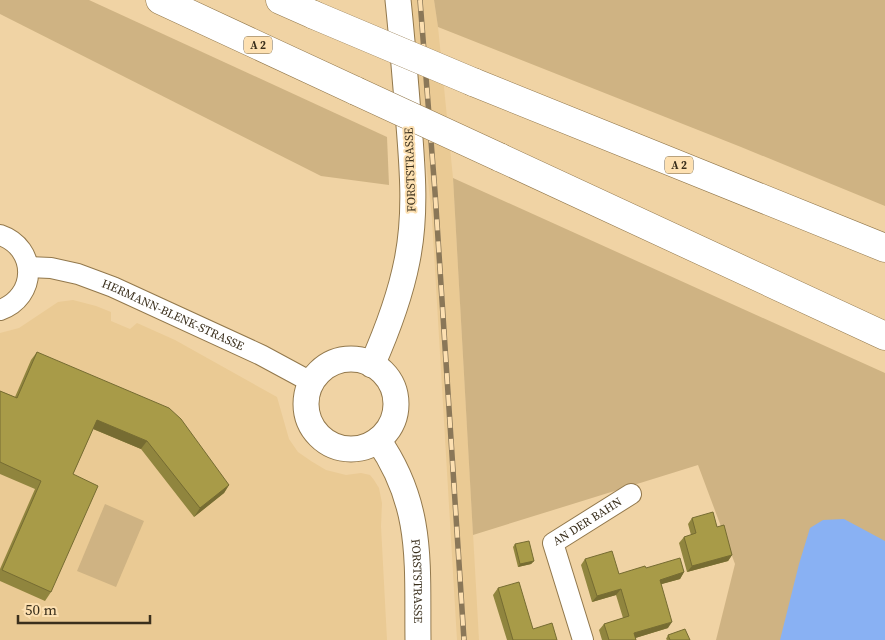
<svg xmlns="http://www.w3.org/2000/svg" width="885" height="640" viewBox="0 0 885 640" font-family="'Source Serif 4',serif">
<style>
.built{fill:#eaca94}
.green{fill:#cfb383}
.water{fill:#89b1f3}
.lines{fill:none;stroke-linecap:round;stroke-linejoin:round}
.minor-casing{stroke:#92784c;stroke-width:22}
.major-casing{stroke:#92784c;stroke-width:27}
.highway-casing{stroke:#92784c;stroke-width:29}
.minor{stroke:#fff;stroke-width:20}
.major{stroke:#fff;stroke-width:25}
.highway{stroke:#fff;stroke-width:28}
.rail-casing{stroke:#8a7758;stroke-width:5.5}
.rail{stroke:#fde0b1;stroke-width:4;stroke-dasharray:11;stroke-linecap:butt}
.highway-bridge-casing{stroke:#92784c;stroke-width:29;stroke-linecap:butt}
.highway-bridge{stroke:#fff;stroke-width:28}
.wall{fill:#90853e}
.shaded-wall{fill:#766c32}
.building{fill:#a89b48;stroke:#766c32}
.labels{text-anchor:middle;dominant-baseline:central;stroke-width:4;stroke-linejoin:round;paint-order:stroke}
.shield{fill:#fde0b1;stroke:#746449;stroke-width:1}
.shield-label{font-size:11px;font-weight:bold;fill:#3a2f1c}
.street-label{font-size:12px;fill:#3a2f1c;stroke:#fde0b1}
</style>
<rect width="100%" height="100%" fill="#f0d3a4"/>
<g class="built">
<path d="M409 0H434L438 27 453 178 479 640H457L432 219Z"/>
<path d="M73 300 96 306 111 312V321L130 329 137 323 175 340 277 397 289 439 298 452 311 461 326 470 346 475 361 473 370 475 374 480 379 488 382 503 381 526 387 640H0V333L19 328 58 302Z"/>
</g>
<g class="green">
<path d="M0 0H89L387 137 389 185 321 176 0 14Z"/>
<path d="M434 0H885V206L741 147 438 27Z"/>
<path d="M453 178 885 373V640H716L735 564 698 465 473 535Z"/>
<path d="M105 504 144 521 116 587 77 571Z"/>
</g>
<path class="water" d="M844 519 885 541V640H780L799 564 810 528 823 520Z"/>
<g class="lines">
<defs>
<g id="minor">
<path d="M0 235C38 248 37 297 0 310"/>
<path id="s1" d="M28 267 51 268 78 274 113 287 261 355 311 382"/>
<path id="s2" d="M583 640 553 543 631 494"/>
</g>
<g id="major">
<circle cx="351" cy="404" r="45"/>
<path d="M372 365C387 331 400 297 407 261 417 212 412 163 408 113 405 76 402 38 398 0"/>
<path id="s3" d="M378 440C424 506 417 564 418 640"/>
</g>
<g id="highway">
<path d="M160 0 356 91"/>
<path d="M280 0 314 15"/>
<path d="M473 82 885 248"/>
<path d="M499 157 885 336"/>
</g>
</defs>
<use href="#minor" class="minor-casing"/>
<use href="#major" class="major-casing"/>
<use href="#highway" class="highway-casing"/>
<use href="#minor" class="minor"/>
<use href="#major" class="major"/>
<use href="#highway" class="highway"/>
<defs>
<path id="rail" d="M420 0 435 192 464 640"/>
</defs>
<use href="#rail" class="rail-casing"/>
<use href="#rail" class="rail"/>
<defs>
<g id="highway-bridge">
<path d="M314 15 473 82"/>
<path d="M356 91 499 157"/>
</g>
</defs>
<use href="#highway-bridge" class="highway-bridge-casing"/>
<use href="#highway-bridge" class="highway-bridge"/>
</g>
<g class="wall">
<path d="M37 352 229 485 224 493 194 517 141 449 93 429 73 474 51 592 45 601 0 581V569L35 489 0 474V391L15 397 31 360Z"/>
<path d="M692 518 732 555 728 561 687 572 679 543 684 537 691 535 688 524Z"/>
<path d="M515 544 534 561 531 564 518 567 513 547Z"/>
<path d="M585 559 619 574 646 568 684 572 680 579 661 584 668 628 635 638 636 640H602L599 630 604 624 623 618 616 595 592 602 581 565Z"/>
<path d="M498 588 533 629 557 640H507L493 595Z"/>
<path d="M668 635 690 640H667L666 639Z"/>
</g>
<g class="shaded-wall">
<path d="M97 420 147 441 141 449 91 428Z"/>
<path d="M229 485 224 493 194 517 200 508Z"/>
<path d="M732 555 728 561 687 572 692 566Z"/>
<path d="M534 561 531 564 518 567 520 564Z"/>
<path d="M684 572 680 579 655 586 660 580Z"/>
<path d="M621 589 616 595 592 602 597 596Z"/>
<path d="M672 622 668 628 629 640 634 633Z"/>
</g>
<g class="building">
<path d="M37 352 169 408 181 419 229 485 200 508 147 441 97 420 73 474 98 486 51 592 2 570 41 481 0 462V391L17 398Z"/>
<path d="M713 512 717 527 724 525 732 555 692 566 684 537 696 533 692 518Z"/>
<path d="M529 541 534 561 520 564 515 544Z"/>
<path d="M612 551 619 574 645 566 646 568 680 558 684 572 660 580 672 622 634 633 636 640H609L604 624 629 616 621 589 597 596 585 559Z"/>
<path d="M519 582 533 629 552 623 557 640H513L498 588Z"/>
<path d="M685 629 690 640H670L668 635Z"/>
</g>
<g class="labels">
<g class="shield">
<rect x="244" y="36.5" width="28" height="17" rx="4"/>
<rect x="665" y="156.5" width="28" height="17" rx="4"/>
</g>
<g class="shield-label">
<text x="258" y="45">A 2</text>
<text x="679" y="165">A 2</text>
</g>
<g class="street-label">
<text transform="translate(410 170) rotate(-92)">FORSTSTRASSE</text>
<text stroke="none"><textPath href="#s1" startOffset="154">HERMANN-BLENK-STRASSE</textPath></text>
<text stroke="none"><textPath href="#s2" startOffset="142">AN DER BAHN</textPath></text>
<text stroke="none"><textPath href="#s3" startOffset="149">FORSTSTRASSE</textPath></text>
</g>
</g>
<path d="M18 615v8h132v-8" fill="none" stroke="#3a2f1c" stroke-width="2.5"/>
<text x="25" y="615" font-size="15" fill="#3a2f1c" stroke="#fde0b1" stroke-width="4" paint-order="stroke">50 m</text>
</svg>
